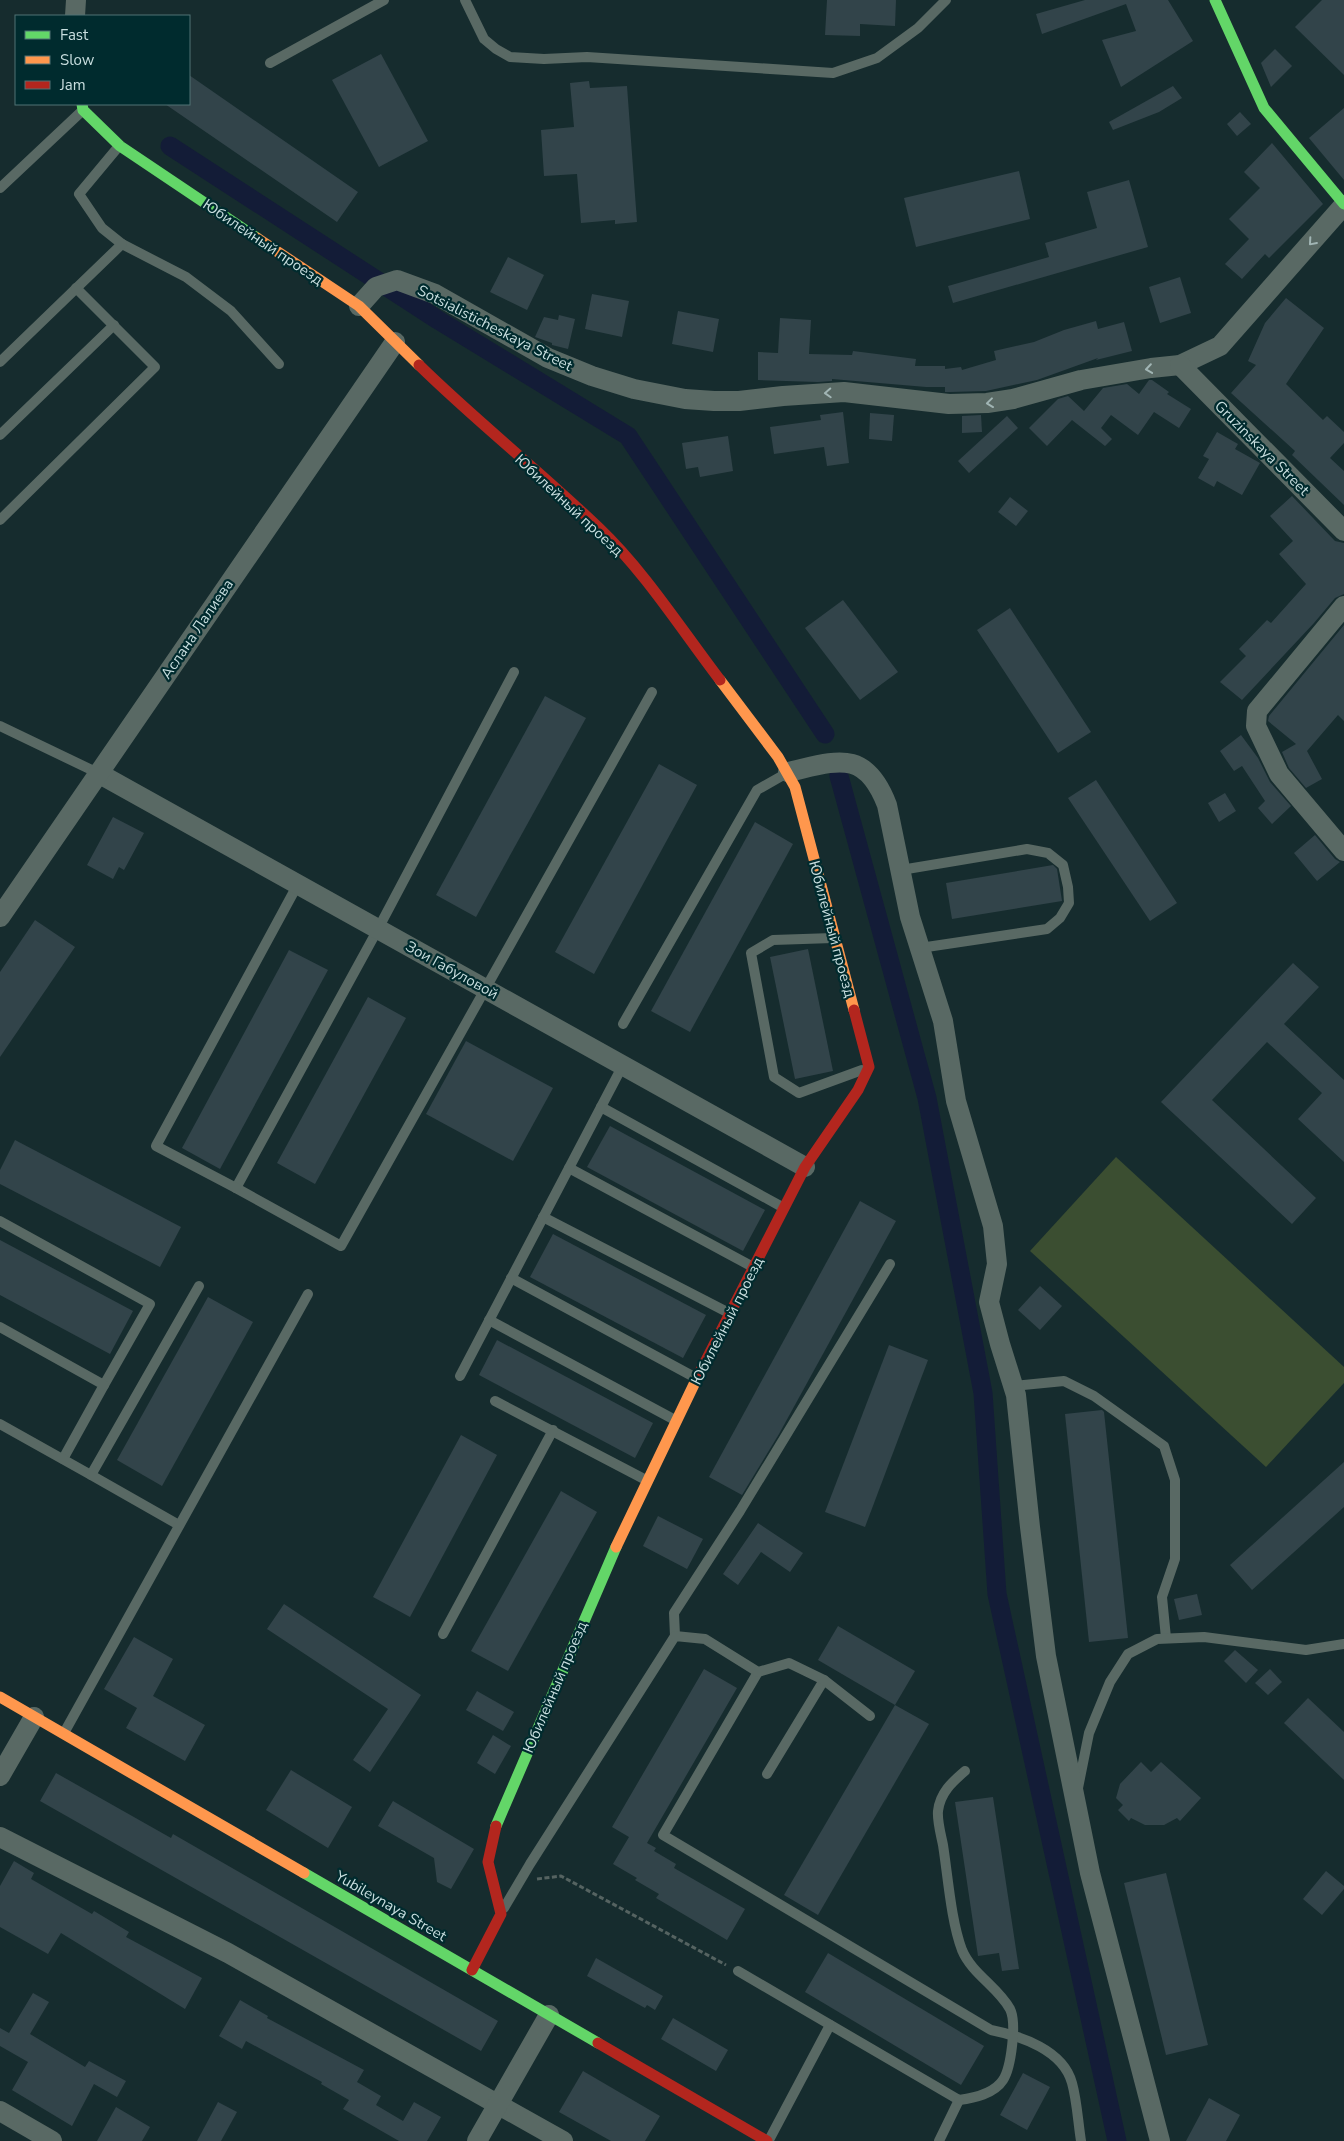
<svg xmlns="http://www.w3.org/2000/svg" width="1344" height="2141" viewBox="0 0 1344 2141" font-family="'Nunito Sans',sans-serif">
<style>
.green{fill:#3b4e31}
.lines{fill:none;stroke-linecap:round;stroke-linejoin:round}
.canal{stroke:#131c37;stroke-width:19}
.building{fill:#32444a}
.path{stroke:#556361;stroke-width:3;stroke-dasharray:5 2.5;stroke-linecap:butt}
.lane{stroke:#596964;stroke-width:10}
.street{stroke:#596964;stroke-width:20}
.fast{stroke:#63d668;stroke-width:11}
.slow{stroke:#ff974d;stroke-width:11}
.jam{stroke:#b3261e;stroke-width:11}
.oneway{stroke:#a1b5b4}
.labels{text-anchor:middle;dominant-baseline:central;stroke-width:4.5;stroke-linejoin:round;paint-order:stroke}
.street-label{font-size:15px;fill:#c8dedf;stroke:#002b2e}
</style>
<rect width="100%" height="100%" fill="#162c2e"/>
<path class="green" d="M1116 1157 1344 1367V1383L1266 1467 1030 1251Z"/>
<g class="lines">
<g class="canal">
<path d="M170 146 438 320 628 436 825 734"/>
<path d="M839 776 927 1098 983 1393 997 1594 1117 2141"/>
</g>
</g>
<g class="building">
<path d="M827 0H896L895 26 860 24V36L825 35Z"/>
<path d="M1085 0H1168L1193 41 1121 87 1102 40 1136 31 1126 4 1042 34 1036 14Z"/>
<path d="M1322 0H1344V75L1295 27Z"/>
<path d="M1275 49 1292 66 1271 87 1261 63Z"/>
<path d="M381 54 428 141 379 167 332 80Z"/>
<path d="M189 75 358 192 337 222 165 104H189Z"/>
<path d="M589 81 590 88 627 86 637 222 615 224V220L581 223 577 174 544 176 541 130 574 127 570 83Z"/>
<path d="M1173 86 1182 98 1159 112 1113 130 1109 122Z"/>
<path d="M1344 108V180L1309 138Z"/>
<path d="M1240 112 1251 124 1237 136 1227 124Z"/>
<path d="M1272 143 1323 204 1269 258 1265 254 1242 279 1225 264 1249 239 1229 219 1260 188 1244 172Z"/>
<path d="M1019 171 1030 219 916 247 904 198Z"/>
<path d="M1129 180 1148 247 953 303 948 286 1049 257 1045 243 1097 228 1087 192Z"/>
<path d="M508 257 544 275 527 310 490 292Z"/>
<path d="M1180 277 1191 313 1160 323 1149 287Z"/>
<path d="M592 294 629 301 622 337 585 329Z"/>
<path d="M1286 298 1324 328 1286 384 1323 420 1327 416 1344 432V443L1330 458 1344 471V505L1292 455 1295 451 1231 393 1256 365 1248 361 1265 323Z"/>
<path d="M678 311 719 319 713 352 672 344Z"/>
<path d="M559 315 575 319 568 349 552 345V343L535 337 544 317 558 320Z"/>
<path d="M780 318 811 320 809 354 852 355 853 351 877 354 916 359 915 366H945V369L961 367 962 370 996 360 994 351 1034 342 1064 330 1096 321 1098 329 1124 322 1132 351 1096 360 1098 358 1037 380 986 391 950 392H945V387H926L832 379V381L818 382 758 380V352L778 353Z"/>
<path d="M1149 380H1152L1169 392 1167 394 1191 409 1179 428 1154 412 1138 435 1111 415 1101 428 1112 439 1105 446 1072 420 1047 446 1029 428 1058 399 1068 396 1084 411 1103 388 1127 384 1139 394Z"/>
<path d="M843 412 849 463 827 466 824 447 774 454 770 427 821 420 820 415Z"/>
<path d="M870 413 894 415 892 441 869 439Z"/>
<path d="M981 415 982 432 962 433V416Z"/>
<path d="M1007 416 1018 428 969 473 958 461Z"/>
<path d="M1217 432 1238 444 1235 449 1260 463 1242 495 1217 481 1214 487 1198 478 1209 459 1203 456Z"/>
<path d="M728 436 733 471 700 477 698 467 686 469 682 443Z"/>
<path d="M1292 496 1335 541 1344 543V594L1335 598 1314 623 1242 700 1220 682 1246 656 1239 649 1267 620 1271 623 1306 584 1279 554 1293 541 1270 516Z"/>
<path d="M1010 497 1028 511 1016 526 998 512Z"/>
<path d="M843 600 898 672 860 700 805 628Z"/>
<path d="M1010 608 1091 732 1058 753 977 630Z"/>
<path d="M1344 625V721L1338 715 1307 751 1322 779 1306 788 1289 768 1282 752 1296 744 1268 721 1269 716Z"/>
<path d="M545 696 586 718 476 917 436 895Z"/>
<path d="M1241 735 1258 758 1270 782 1291 806 1272 824 1258 808 1265 801 1242 766 1234 771 1220 751Z"/>
<path d="M659 764 697 785 594 974 555 952Z"/>
<path d="M1096 780 1177 903 1150 921 1068 798Z"/>
<path d="M1225 793 1236 811 1219 822 1208 803Z"/>
<path d="M113 817 144 833 124 870 119 867 113 879 87 865Z"/>
<path d="M755 822 793 844 690 1032 651 1011Z"/>
<path d="M1315 835 1335 859 1340 862 1317 881 1294 853Z"/>
<path d="M1053 865 1057 869 1062 901 952 919 946 883Z"/>
<path d="M35 920 75 947 0 1057V972Z"/>
<path d="M808 949 833 1071 795 1079 770 957Z"/>
<path d="M289 950 328 970 220 1169 182 1148Z"/>
<path d="M1293 963 1319 987 1284 1024 1344 1080V1162L1298 1119 1322 1093 1267 1042 1212 1100 1316 1198 1292 1224 1161 1102Z"/>
<path d="M368 997 406 1018 315 1184 277 1163Z"/>
<path d="M466 1041 553 1088 513 1161 426 1114Z"/>
<path d="M610 1126 765 1210 743 1251 587 1167Z"/>
<path d="M15 1140 181 1227 160 1267 0 1184V1170Z"/>
<path d="M860 1201 896 1221 779 1434 742 1495 709 1477Z"/>
<path d="M553 1234 706 1315 683 1358 530 1277Z"/>
<path d="M0 1240 133 1311 110 1354 0 1295Z"/>
<path d="M1040 1286 1062 1306 1040 1330 1018 1310Z"/>
<path d="M208 1297 253 1322 162 1486 117 1460Z"/>
<path d="M497 1340 653 1423 635 1458 479 1375Z"/>
<path d="M889 1345 928 1360 865 1527 825 1512Z"/>
<path d="M1102 1410 1104 1412 1128 1638 1089 1642 1065 1414Z"/>
<path d="M461 1435 497 1455 410 1617 373 1597Z"/>
<path d="M1344 1462V1507L1252 1590 1230 1565Z"/>
<path d="M561 1491 597 1512 508 1671 471 1651Z"/>
<path d="M658 1516 703 1539 687 1569 643 1546Z"/>
<path d="M758 1523 803 1553 790 1572 761 1552 738 1585 723 1574Z"/>
<path d="M1197 1594 1202 1615 1179 1620 1174 1599Z"/>
<path d="M284 1604 421 1695 370 1772 353 1760 388 1709 267 1629Z"/>
<path d="M838 1626 915 1671 895 1705 818 1660Z"/>
<path d="M134 1637 173 1659 153 1696 205 1725 185 1761 126 1728 137 1708 104 1689Z"/>
<path d="M1235 1650 1258 1670 1246 1683 1224 1661Z"/>
<path d="M704 1669 737 1688 647 1843 656 1848 654 1851 676 1864 674 1868 745 1909 727 1940 656 1898 659 1894 635 1880 637 1878 613 1864 629 1837 612 1827Z"/>
<path d="M1270 1669 1282 1682 1268 1695 1255 1683Z"/>
<path d="M477 1691 514 1712 503 1731 466 1710Z"/>
<path d="M1308 1698 1344 1732V1780L1284 1723Z"/>
<path d="M895 1705 929 1724 818 1915 784 1895Z"/>
<path d="M493 1735 511 1746 495 1774 477 1763Z"/>
<path d="M1141 1762 1151 1772 1161 1762 1201 1798 1180 1821 1177 1818 1164 1825H1145L1131 1818 1129 1821 1118 1810 1123 1805 1116 1798 1120 1784Z"/>
<path d="M291 1770 352 1807 328 1848 266 1810Z"/>
<path d="M56 1773 171 1838 173 1834 498 2021 481 2051 40 1801Z"/>
<path d="M993 1797 1019 1969 1002 1971 999 1953 978 1956 955 1802Z"/>
<path d="M393 1801 474 1849 451 1889 437 1882 434 1858 378 1826Z"/>
<path d="M14 1861 34 1873 31 1879 92 1914 94 1911 129 1932 126 1937 202 1978 185 2009 61 1933 48 1954 0 1927V1886Z"/>
<path d="M1326 1871 1344 1886V1889L1322 1915 1303 1899Z"/>
<path d="M1166 1873 1208 2045 1166 2055 1124 1883Z"/>
<path d="M828 1953 984 2046 961 2085 805 1992Z"/>
<path d="M596 1958 663 1996 655 2010 647 2005 645 2008 587 1976Z"/>
<path d="M33 1993 49 2002 30 2034 85 2067 89 2061 126 2081 117 2097 94 2084 72 2126 12 2090 28 2062 0 2046V2028L9 2033Z"/>
<path d="M240 2000 268 2016 267 2018 364 2070 357 2082 381 2096 376 2105 403 2121 414 2102 441 2117 427 2141H399L343 2109 349 2100 321 2084 322 2082 246 2041 242 2049 219 2036Z"/>
<path d="M673 2018 728 2050 716 2071 661 2039Z"/>
<path d="M583 2071 660 2116 645 2141H611L559 2112Z"/>
<path d="M1023 2073 1050 2087 1027 2130 1000 2115Z"/>
<path d="M1209 2098 1240 2115 1226 2141H1186Z"/>
<path d="M218 2102 237 2112 221 2141H197Z"/>
<path d="M116 2107 150 2127 142 2141H97Z"/>
</g>
<g class="lines">
<path class="path" d="M537 1879 561 1876 726 1965"/>
<g class="lane">
<path d="M465 0 484 39 496 49 510 57 544 59 587 57 833 73 877 58 918 28 946 0"/>
<path d="M270 63 384 0"/>
<path d="M0 188 82 111"/>
<path d="M122 244 186 277 231 311 279 364"/>
<path d="M0 362 122 244 102 228 79 194 119 146"/>
<path d="M0 435 114 325"/>
<path d="M0 520 155 367 76 288"/>
<path d="M514 672 378 929 236 1188 341 1246 652 692"/>
<path d="M0 726 98 773"/>
<path d="M901 870 1027 849 1048 853 1063 865 1068 887 1069 903 1060 918 1047 929 920 948"/>
<path d="M833 938 773 940 751 953 774 1077 799 1093 862 1070"/>
<path d="M623 1024 757 790 787 773"/>
<path d="M601 1107 784 1208"/>
<path d="M569 1168 753 1267"/>
<path d="M236 1188 156 1146 298 884"/>
<path d="M543 1217 729 1313"/>
<path d="M0 1221 150 1304 104 1385"/>
<path d="M511 1278 696 1378"/>
<path d="M489 1320 675 1420"/>
<path d="M0 1327 104 1385 63 1459"/>
<path d="M460 1376 623 1065"/>
<path d="M1013 1386 1064 1381 1094 1396 1164 1446 1175 1480V1559L1162 1597 1166 1638"/>
<path d="M495 1401 646 1480"/>
<path d="M0 1424 91 1475"/>
<path d="M179 1525 91 1475 199 1286"/>
<path d="M443 1634 553 1430"/>
<path d="M675 1636 674 1613 740 1511 890 1264"/>
<path d="M758 1672 663 1835 991 2030C1021 2036 1063 2050 1072 2083 1077 2101 1078 2122 1081 2141"/>
<path d="M64 1733 308 1294"/>
<path d="M767 1774 824 1680"/>
<path d="M1078 1788 1089 1733 1110 1682 1128 1654 1157 1639 1204 1637 1306 1650 1344 1644"/>
<path d="M504 1908 530 1864 675 1636 705 1639 758 1672 789 1663 824 1680 870 1716"/>
<path d="M738 1971 959 2100C974 2098 994 2094 1003 2080 1011 2068 1017 2023 1010 2009 998 1987 972 1974 962 1950 951 1921 948 1877 943 1845 941 1835 937 1821 938 1811 940 1793 952 1782 965 1771"/>
<path d="M769 2140 830 2025"/>
<path d="M939 2141 959 2100"/>
</g>
<g class="street">
<path d="M75 16 76 0"/>
<path d="M359 306 376 287 397 280 435 294 548 358 592 376 634 389 685 399 714 401H739L783 396 844 392 949 404 987 403 1013 399 1081 380 1151 368 1180 365 1220 346 1344 205"/>
<path d="M1180 365 1344 531"/>
<path d="M1344 606 1257 711 1256 726 1279 774 1344 851"/>
<path d="M788 772C837 761 865 748 887 805L910 917 943 1021 956 1101 993 1226 997 1264 989 1302 1000 1344 1016 1395 1030 1527 1046 1656 1090 1873 1160 2141"/>
<path d="M98 773 805 1167"/>
<path d="M0 917 395 342"/>
<path d="M0 1776 34 1717"/>
<path d="M0 1837 228 1953 563 2141"/>
<path d="M0 2111 52 2141"/>
<path d="M477 2141 549 2015"/>
</g>
<g class="fast">
<path d="M1215 0 1264 108 1344 204"/>
<path d="M82 104 83 110 120 146 257 238"/>
<path d="M496 1826 616 1547"/>
<path d="M304 1873 598 2043"/>
</g>
<g class="slow">
<path d="M257 238 359 306 419 365"/>
<path d="M720 680 778 757 795 787 854 1010"/>
<path d="M616 1547 698 1376"/>
<path d="M0 1697 304 1873"/>
</g>
<g class="jam">
<path d="M419 365C477 422 541 472 599 528 645 572 681 629 720 680"/>
<path d="M698 1376 805 1167 858 1090 869 1067 854 1010"/>
<path d="M472 1970 501 1914 488 1862 496 1826"/>
<path d="M598 2043 767 2141"/>
</g>
</g>
<defs><path id="oneway-chevron" d="M-2-3.5L2.5 0L-2 3.5" fill="none" stroke-width="1.6" stroke-linecap="round" stroke-linejoin="round" transform="scale(1.25)"/></defs>
<g class="oneway">
<use href="#oneway-chevron" transform="translate(1312 242) rotate(131)"/>
<use href="#oneway-chevron" transform="translate(1149 369) rotate(172)"/>
<use href="#oneway-chevron" transform="translate(828 393) rotate(177)"/>
<use href="#oneway-chevron" transform="translate(990 403) rotate(173)"/>
</g>
<g class="labels">
<g class="street-label">
<text transform="translate(263 242) rotate(34)">Юбилейный проезд</text>
<text transform="translate(495 328) rotate(27)">Sotsialisticheskaya Street</text>
<text transform="translate(1262 448) rotate(45)">Gruzinskaya Street</text>
<text transform="translate(569 505) rotate(43)">Юбилейный проезд</text>
<text transform="translate(197 629) rotate(-56)">Аслана Лалиева</text>
<text transform="translate(832 929) rotate(75)">Юбилейный проезд</text>
<text transform="translate(452 970) rotate(29)">Зои Габуловой</text>
<text transform="translate(727 1321) rotate(-63)">Юбилейный проезд</text>
<text transform="translate(555 1687) rotate(-67)">Юбилейный проезд</text>
<text transform="translate(391 1906) rotate(30)">Yubileynaya Street</text>
</g>
</g>
<rect x="15" y="15" width="175" height="90" fill="#002b2e" stroke="#507375"/>
<rect x="25" y="31" width="25" height="8" fill="#63d668" stroke="#507375"/>
<text x="60" y="40" font-size="15" fill="#c8dedf">Fast</text>
<rect x="25" y="56" width="25" height="8" fill="#ff974d" stroke="#507375"/>
<text x="60" y="65" font-size="15" fill="#c8dedf">Slow</text>
<rect x="25" y="81" width="25" height="8" fill="#b3261e" stroke="#507375"/>
<text x="60" y="90" font-size="15" fill="#c8dedf">Jam</text>
</svg>
